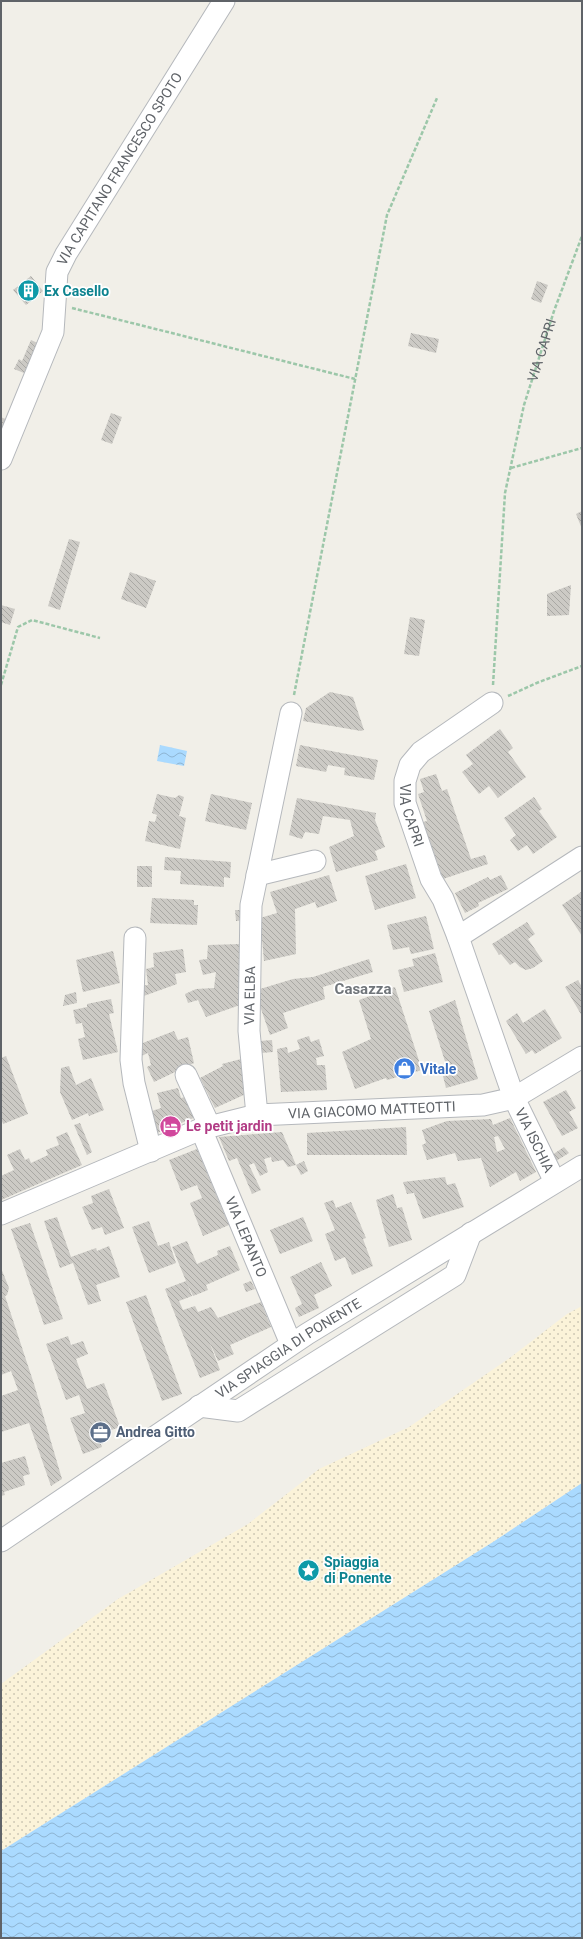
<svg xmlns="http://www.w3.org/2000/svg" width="583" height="1939" viewBox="0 0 583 1939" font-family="Roboto,sans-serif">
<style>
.sand{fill:url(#sand-dots)}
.water{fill:url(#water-waves)}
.building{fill:url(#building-back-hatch);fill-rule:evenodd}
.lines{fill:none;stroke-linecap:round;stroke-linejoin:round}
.minor-casing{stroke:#b5b8bc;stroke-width:23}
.path{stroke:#9cc7a9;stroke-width:2.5;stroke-dasharray:4 2;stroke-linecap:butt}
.minor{stroke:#fff;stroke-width:21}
.labels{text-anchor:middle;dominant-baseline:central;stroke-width:3.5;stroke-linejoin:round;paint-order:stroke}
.street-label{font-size:14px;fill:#5f6368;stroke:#fff}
.culture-label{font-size:14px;font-weight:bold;fill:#0d838f;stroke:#fff;text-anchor:start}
.shop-label{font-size:14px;font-weight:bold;fill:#366cbe;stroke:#fff;text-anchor:start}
.hotel-label{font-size:14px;font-weight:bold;fill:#b23c85;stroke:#fff;text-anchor:start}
.service-label{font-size:14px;font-weight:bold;fill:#4e5e75;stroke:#fff;text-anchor:start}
.neighbourhood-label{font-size:15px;font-weight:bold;fill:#70757a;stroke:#fff}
</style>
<defs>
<pattern id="sand-dots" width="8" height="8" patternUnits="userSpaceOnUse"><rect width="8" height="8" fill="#fbf3d9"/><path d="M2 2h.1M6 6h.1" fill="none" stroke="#cec8b4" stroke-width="1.8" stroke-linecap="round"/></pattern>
<pattern id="water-waves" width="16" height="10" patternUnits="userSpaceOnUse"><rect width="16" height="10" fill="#aadaff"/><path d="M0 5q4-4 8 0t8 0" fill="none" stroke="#8eb4d2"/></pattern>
<pattern id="building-back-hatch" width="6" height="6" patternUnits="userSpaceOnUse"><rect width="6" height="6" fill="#cccac5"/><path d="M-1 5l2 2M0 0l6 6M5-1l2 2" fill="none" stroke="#a9a8a4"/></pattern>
</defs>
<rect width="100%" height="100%" fill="#f1efe8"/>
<path class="sand" d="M582 1306V1483L493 1542 1 1851V1684L118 1599 248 1524 319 1469 409 1427 511 1357 567 1314Z"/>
<g class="water">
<path d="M160 745 187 751 184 766 157 761Z"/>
<path d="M582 1483V1938H1V1851L493 1542Z"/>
</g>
<g class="building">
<path d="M31 276 43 291 26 305 13 290Z"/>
<path d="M537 281 548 285 541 303 531 299Z"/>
<path d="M411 333 439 339 436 353 408 346Z"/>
<path d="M31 340 42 345 29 375 14 369 19 359 22 361Z"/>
<path d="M111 413 122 417 112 444 101 440Z"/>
<path d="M1 417 9 421 1 441Z"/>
<path d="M582 511V529L576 514Z"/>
<path d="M69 539 80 542 60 610 48 606Z"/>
<path d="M130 572 156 581 146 608 121 599Z"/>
<path d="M571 585 569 615 547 616V594Z"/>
<path d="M1 605 15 609 10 625 1 622Z"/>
<path d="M410 617 425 620 419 656 404 654Z"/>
<path d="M330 692 353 697 364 730 361 731 303 721 306 708Z"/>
<path d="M500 729 513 748 508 752 526 777 498 798 489 786 479 794 462 772 473 764 466 755Z"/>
<path d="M300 745 378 760 374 780 344 775 345 768 328 765 326 772 296 766Z"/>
<path d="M436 774 442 791 447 789 471 859 485 855 488 864 443 879 423 822 427 821 418 794 424 792 420 779Z"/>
<path d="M157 794 175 798 179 795 184 797 179 816 186 818 180 849 145 841 149 821 155 822 157 815 152 813Z"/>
<path d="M211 794 252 803 246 830 205 821Z"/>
<path d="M534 797 542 809 539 811 557 837 533 854 527 845 518 851 510 840 516 835 504 818Z"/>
<path d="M297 798 376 813 375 820 385 847 375 851 378 860 336 872 329 847 354 836 350 820 323 816 319 834 305 832 302 839 289 835Z"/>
<path d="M165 857 231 862 230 878 224 877V887L180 884 181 871 164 870Z"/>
<path d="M406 864 416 898 375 910 365 876Z"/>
<rect x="137" y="866" width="15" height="21"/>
<path d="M329 875 337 901 317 908 315 902 295 909 296 954 264 961 260 918 277 913 270 892Z"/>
<path d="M501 875 508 889 478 903 479 906 465 913 455 893 488 877 490 880Z"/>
<path d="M581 892 582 894V936L562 905Z"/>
<path d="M152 898 194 900V905H198L197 925 150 923Z"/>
<path d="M235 910H246V920L236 921Z"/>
<path d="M426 916 434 949 411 954 409 947 393 950 387 925Z"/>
<path d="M527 922 535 934 528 939 543 961 533 968 526 970 520 967 515 962 510 965 501 954 499 955 492 944Z"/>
<path d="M241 944 240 1005 206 1017 198 1000 188 1003 185 994 196 989 214 988 216 972 203 975 199 960 207 959 208 945Z"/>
<path d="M183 949 186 972 175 974 177 984 141 997 140 986 148 985 146 969 154 967 153 953Z"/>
<path d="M113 951 120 983 83 992 76 960Z"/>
<path d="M435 953 443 982 404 992 398 970 414 966 412 959Z"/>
<path d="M369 959 373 972 323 987 325 999 283 1013 288 1028 270 1035 260 1006V989L293 979 313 977Z"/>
<path d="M578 980 582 987V1016L565 987Z"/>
<path d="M395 987 422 1070 387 1080 386 1078 355 1089 342 1052 371 1039 359 1000Z"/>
<path d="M76 992 77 1003 63 1006 65 995Z"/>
<path d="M111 999 114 1013 109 1014 118 1052 83 1060 78 1039 85 1037 82 1023 76 1024 73 1010 87 1007V1004Z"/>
<path d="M455 1000 478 1079 446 1088 443 1076 449 1074 429 1011Z"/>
<path d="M545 1009 562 1038 535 1054 532 1050 526 1054 506 1021 517 1013 523 1023Z"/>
<path d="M174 1031 178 1040 188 1037 194 1063 154 1082 147 1067 151 1065 148 1053 137 1058 135 1046Z"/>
<path d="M309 1036 311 1042 319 1039 324 1056 316 1058 317 1065H325L327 1090 281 1092 277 1049 287 1047 288 1053 300 1049 297 1040Z"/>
<path d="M272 1040 273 1052 261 1053 260 1041Z"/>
<path d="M6 1056 28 1114 3 1124 1 1118V1058Z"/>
<path d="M241 1059 246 1094 215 1108 200 1078 223 1066 222 1064Z"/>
<path d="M69 1066 76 1085 91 1078 104 1110 89 1116 88 1113 72 1120 60 1092 61 1068Z"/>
<path d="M178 1088 181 1098 189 1096 196 1117 152 1135 146 1113 161 1108 157 1093Z"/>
<path d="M566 1090 576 1108 569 1112 578 1128 562 1136 543 1102Z"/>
<path d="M510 1118 536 1172 520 1181 516 1172 490 1187 481 1158 458 1161 455 1153 427 1160 422 1145 426 1143 422 1130 447 1121 491 1119 493 1125ZM498 1136 505 1149 497 1152 494 1137Z"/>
<path d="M80 1123 92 1152 87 1155 74 1125Z"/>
<path d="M406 1127 407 1155H307V1133Z"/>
<path d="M67 1132 82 1165 1 1200V1176L14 1170 7 1155 20 1149 25 1160 29 1158 31 1163 48 1155 46 1150 59 1145 56 1137Z"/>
<path d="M282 1132 296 1165 288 1167 283 1160 272 1162 271 1157 264 1159 268 1172 260 1176 254 1163 249 1165 261 1190 252 1194 237 1158 229 1161 219 1137Z"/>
<path d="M564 1147 569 1153 556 1161 552 1155Z"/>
<path d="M197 1149 229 1225 203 1236 190 1203 202 1198 197 1185 181 1191 169 1160Z"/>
<path d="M304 1161 308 1171 301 1175 296 1165Z"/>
<path d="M445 1177 447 1185 455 1183 464 1207 423 1219 414 1193 407 1194 403 1182Z"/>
<path d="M109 1189 124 1228 105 1235 102 1227 92 1230 82 1207 93 1203 91 1196Z"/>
<path d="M393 1194 397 1208 402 1207 412 1240 389 1247 376 1200Z"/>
<path d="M333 1200 336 1208 351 1202 366 1238 363 1239 373 1266 352 1275 345 1257 335 1261 325 1234 335 1230 324 1203Z"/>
<path d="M57 1217 71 1257 96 1248 97 1251 109 1246 120 1277 96 1285 101 1301 88 1305 73 1263 60 1268 44 1221Z"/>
<path d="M303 1217 313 1241 280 1254 270 1230Z"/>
<path d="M149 1221 158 1246 169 1242 176 1263 149 1273 132 1227Z"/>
<path d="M30 1223 63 1319 44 1325 11 1229Z"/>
<path d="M187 1241 197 1264 218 1255 217 1251 230 1246 240 1270 206 1285 208 1290 193 1296 187 1283 192 1296 179 1301 183 1310 195 1306 198 1312 211 1307 218 1318 261 1302 271 1327 230 1345 234 1354 218 1361 209 1341 220 1370 200 1378 165 1289 186 1281 172 1247Z"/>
<path d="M321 1262 332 1286 314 1295 319 1308 299 1317 295 1308 302 1304 290 1277Z"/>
<path d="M1 1268 9 1288 7 1295 5 1296 34 1384 62 1479 51 1486 29 1423 1 1432V1396L18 1390 11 1371 1 1375Z"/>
<path d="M251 1281 255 1289 246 1292 243 1284Z"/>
<path d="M146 1295 182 1394 162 1401 126 1302Z"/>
<path d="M68 1336 71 1345 83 1341 88 1354 76 1359 87 1389 104 1383 120 1427 97 1435 102 1447 83 1454 70 1418 85 1413 79 1395 66 1400 46 1344Z"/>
<path d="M25 1456 30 1474 23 1476 25 1485 4 1492 5 1495 1 1496V1463Z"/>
</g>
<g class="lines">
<defs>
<g id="minor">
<path id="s2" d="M1 459 53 332 57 272 66 254 224 1"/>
<path id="s3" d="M492 703 421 752 410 765 405 781V803L431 879 443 899 458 937 514 1098 555 1182"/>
<path d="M257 875 315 861"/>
<path d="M458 937 582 857"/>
<path d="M135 938 131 1060 134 1083 151 1151"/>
<path d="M186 1075 210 1127"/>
<path id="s4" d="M257 1115 249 1031 251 905 291 713"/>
<path id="s5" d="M201 1129 291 1344"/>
<path id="s6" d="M1 1214 201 1129 257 1115 483 1105 514 1098 582 1057"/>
<path d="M199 1406 238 1411 455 1275 471 1233"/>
<path id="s7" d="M1 1541 307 1334 582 1166"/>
</g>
</defs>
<use href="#minor" class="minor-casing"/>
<g class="path">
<path d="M72 308 355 379"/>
<path d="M511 468 582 448"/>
<path d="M1 685 18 627 32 620 100 638"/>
<path id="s1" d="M493 685 505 493 524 405 554 311 582 236"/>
<path d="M294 695 387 215 437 98"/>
<path d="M508 696 539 682 582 666"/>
</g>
<use href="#minor" class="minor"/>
</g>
<defs>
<symbol id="building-disc" viewBox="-11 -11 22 22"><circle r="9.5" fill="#0f9aa8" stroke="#fff"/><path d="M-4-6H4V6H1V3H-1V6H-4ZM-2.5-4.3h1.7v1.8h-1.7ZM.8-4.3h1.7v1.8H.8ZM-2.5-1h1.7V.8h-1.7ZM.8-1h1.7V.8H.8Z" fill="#fff"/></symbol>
<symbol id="shop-disc" viewBox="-11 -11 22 22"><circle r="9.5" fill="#3f7fe0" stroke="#fff"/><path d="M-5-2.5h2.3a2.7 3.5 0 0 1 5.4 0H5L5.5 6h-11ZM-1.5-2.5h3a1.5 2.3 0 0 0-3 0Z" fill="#fff"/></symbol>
<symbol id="hotel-disc" viewBox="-11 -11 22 22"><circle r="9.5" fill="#d1479c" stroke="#fff"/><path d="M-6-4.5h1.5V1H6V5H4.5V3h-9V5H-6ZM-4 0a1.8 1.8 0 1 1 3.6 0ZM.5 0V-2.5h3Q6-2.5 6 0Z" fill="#fff"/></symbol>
<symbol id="office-disc" viewBox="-11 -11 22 22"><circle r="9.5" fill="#5c6f8a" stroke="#fff"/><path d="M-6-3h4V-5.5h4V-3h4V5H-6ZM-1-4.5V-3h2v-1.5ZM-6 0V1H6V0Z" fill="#fff"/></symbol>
<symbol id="sight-disc" viewBox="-11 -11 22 22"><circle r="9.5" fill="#0f9aa8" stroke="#fff"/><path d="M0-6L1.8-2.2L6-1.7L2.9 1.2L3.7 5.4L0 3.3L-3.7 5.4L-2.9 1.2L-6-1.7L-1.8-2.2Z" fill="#fff"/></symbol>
</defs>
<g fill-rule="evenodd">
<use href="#building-disc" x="16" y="278" width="25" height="25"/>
<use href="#shop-disc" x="392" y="1056" width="25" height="25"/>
<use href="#hotel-disc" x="158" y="1114" width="25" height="25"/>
<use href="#office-disc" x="88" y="1420" width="25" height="25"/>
<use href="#sight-disc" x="296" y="1558" width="25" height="25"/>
</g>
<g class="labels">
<g class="street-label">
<text stroke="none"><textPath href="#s2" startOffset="318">VIA CAPITANO FRANCESCO SPOTO</textPath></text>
<text stroke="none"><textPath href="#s1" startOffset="340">VIA CAPRI</textPath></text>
<text stroke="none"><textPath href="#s3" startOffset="155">VIA CAPRI</textPath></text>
<text stroke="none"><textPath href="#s4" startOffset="120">VIA ELBA</textPath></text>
<text stroke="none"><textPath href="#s6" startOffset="390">VIA GIACOMO MATTEOTTI</textPath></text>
<text stroke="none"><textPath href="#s3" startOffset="504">VIA ISCHIA</textPath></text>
<text stroke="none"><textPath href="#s5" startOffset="117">VIA LEPANTO</textPath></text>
<text stroke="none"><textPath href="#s7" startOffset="346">VIA SPIAGGIA DI PONENTE</textPath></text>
</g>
<g class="culture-label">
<text x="44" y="291">Ex Casello</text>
<text x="324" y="1562">Spiaggia<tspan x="324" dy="16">di Ponente</tspan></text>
</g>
<g class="shop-label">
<text x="420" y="1069">Vitale</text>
</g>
<g class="hotel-label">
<text x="186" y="1126">Le petit jardin</text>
</g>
<g class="service-label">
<text x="116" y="1432">Andrea Gitto</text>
</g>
<g class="neighbourhood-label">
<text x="363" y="989">Casazza</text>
</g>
</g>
<rect width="583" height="1939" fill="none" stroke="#5f6368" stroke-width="4"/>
</svg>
